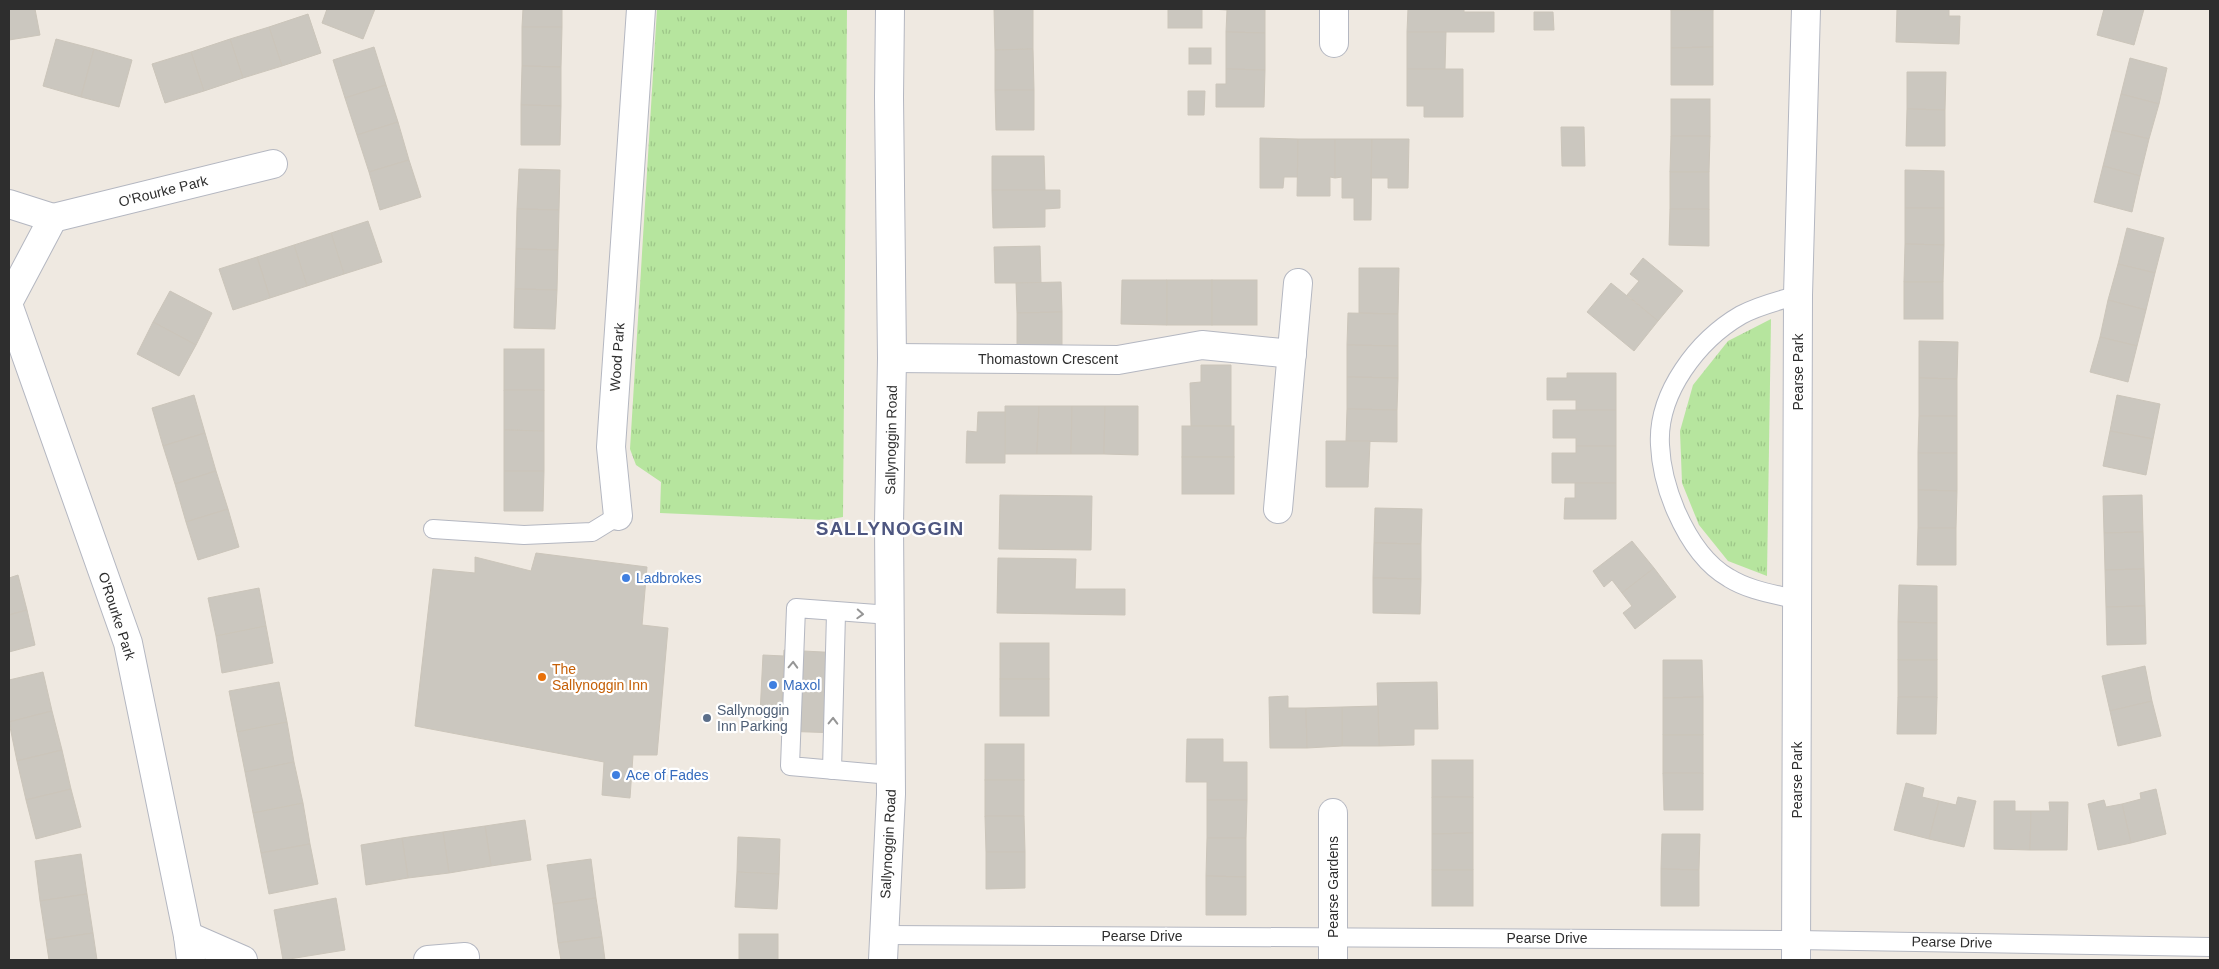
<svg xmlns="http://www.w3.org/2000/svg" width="2219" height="969" viewBox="0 0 2219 969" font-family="Helvetica,sans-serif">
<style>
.grass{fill:url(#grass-tufts)}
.building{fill:#cbc7bf;stroke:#cbc5ba}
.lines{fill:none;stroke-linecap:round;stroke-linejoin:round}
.lane-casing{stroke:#b4b7c1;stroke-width:20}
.street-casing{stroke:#b4b7c1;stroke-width:30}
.secondary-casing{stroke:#b4b7c1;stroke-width:30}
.lane{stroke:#fff;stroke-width:18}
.street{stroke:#fff;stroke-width:28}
.secondary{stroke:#fff;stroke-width:28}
.oneway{stroke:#969696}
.shop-dot{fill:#3f7fe0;stroke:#fff;stroke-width:2}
.food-dot{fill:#e8710a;stroke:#fff;stroke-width:2}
.service-dot{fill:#5c6f8a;stroke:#fff;stroke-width:2}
.labels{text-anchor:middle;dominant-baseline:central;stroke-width:4.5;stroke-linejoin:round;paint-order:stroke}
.street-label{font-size:14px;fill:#2e2e2e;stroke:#fff}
.shop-label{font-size:14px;fill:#366cbe;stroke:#fff;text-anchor:start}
.food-label{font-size:14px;fill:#c56008;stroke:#fff;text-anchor:start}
.service-label{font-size:14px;fill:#4e5e75;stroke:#fff;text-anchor:start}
.district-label{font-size:19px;font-weight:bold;letter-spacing:1px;fill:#4d5680;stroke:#fff}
</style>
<defs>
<pattern id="grass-tufts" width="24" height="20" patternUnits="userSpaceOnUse" patternTransform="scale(1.25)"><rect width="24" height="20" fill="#b6e59e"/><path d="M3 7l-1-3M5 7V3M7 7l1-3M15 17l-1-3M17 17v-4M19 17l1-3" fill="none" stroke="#9dc588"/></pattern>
</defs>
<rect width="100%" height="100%" fill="#efe9e1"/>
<g class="grass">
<path d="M657 9H847L843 517 825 520 660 513 661 482 636 465 630 449Z"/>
<path d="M1771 319 1767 576 1728 561 1699 525 1682 483 1680 431 1693 385 1728 341Z"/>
</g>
<g class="building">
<path d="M9 9H35L40 35 9 40Z"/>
<path d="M327 9H375L363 39 322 23Z"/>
<path d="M523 9H562V27H522Z"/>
<path d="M994 9H1033V49L995 50Z"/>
<rect x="1168" y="9" width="34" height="19"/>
<path d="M1211 9H1265V33L1226 32 1227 10Z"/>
<path d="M1408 9H1464V12H1494V32H1407Z"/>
<rect x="1671" y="9" width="42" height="1"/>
<path d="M1897 9H1949V16H1960L1959 44 1896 42Z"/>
<path d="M2104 9H2144L2134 45 2097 35Z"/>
<path d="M1671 10H1713V47L1671 48Z"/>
<path d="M1534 12H1553L1554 30H1534Z"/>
<path d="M308 14 321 53 282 66 269 27Z"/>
<path d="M269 27 282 66 243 78 230 39Z"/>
<path d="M522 27H562L561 67 522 66Z"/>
<path d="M1226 32 1265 33V70L1226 69Z"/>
<path d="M1407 32H1446L1445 69H1407Z"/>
<path d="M56 39 94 49 81 97 43 86Z"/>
<path d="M230 39 243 78 204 91 191 52Z"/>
<path d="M374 47 386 85 345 98 333 60Z"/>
<path d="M1713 47V85H1671V48Z"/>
<rect x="1189" y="48" width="22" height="16"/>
<path d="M94 49 132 60 119 107 81 97Z"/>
<path d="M1033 49 1034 90H995V50Z"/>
<path d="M191 52 204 91 165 103 152 64Z"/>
<path d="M2130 58 2167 68 2159 104 2121 94Z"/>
<path d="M522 66 561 67V106L521 105Z"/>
<path d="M1226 69 1265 70 1264 107H1216V84H1226Z"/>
<path d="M1407 69H1463V117H1424V106H1407Z"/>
<path d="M1907 72H1946L1945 110 1907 109Z"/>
<path d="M386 85 398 122 357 135 345 98Z"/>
<path d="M995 90H1034V130H996Z"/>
<path d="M1188 91H1205L1204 115H1188Z"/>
<path d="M2121 94 2159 104 2149 139 2112 130Z"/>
<rect x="1671" y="99" width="39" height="37"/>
<path d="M521 105 561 106 560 145H521Z"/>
<path d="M1907 109 1945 110V146H1906Z"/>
<path d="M398 122 409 160 369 172 357 135Z"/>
<path d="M1561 127H1584L1585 166H1562Z"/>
<path d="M2112 130 2149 139 2140 176 2103 166Z"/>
<path d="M1671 136H1710L1709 172H1670Z"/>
<path d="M1260 138 1298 139V177H1284L1283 188H1260Z"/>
<path d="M1298 139H1335V178L1330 177V196H1297Z"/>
<path d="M1335 139H1372L1371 220H1354V198H1342V177L1335 178Z"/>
<path d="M1372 139H1409L1408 188H1388V178H1371Z"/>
<path d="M992 156H1044L1045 190H992Z"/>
<path d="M409 160 421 197 380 210 369 172Z"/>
<path d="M2103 166 2140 176 2132 212 2094 202Z"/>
<path d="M519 169 560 170 559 210 517 209Z"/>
<path d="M1905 170 1944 171V208H1905Z"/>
<rect x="1670" y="172" width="39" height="37"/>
<path d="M992 190H1060V208L1045 209V227L993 228Z"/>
<path d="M1905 208H1944V245L1905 244Z"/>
<path d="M517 209 559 210 558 250 516 249Z"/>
<path d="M1670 209H1709V246L1669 245Z"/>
<path d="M368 221 382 262 344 274 331 233Z"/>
<path d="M2127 228 2164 238 2155 273 2118 264Z"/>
<path d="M331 233 344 274 307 286 294 245Z"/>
<path d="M1905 244 1944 245 1943 282H1904Z"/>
<path d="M294 245 307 286 270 298 257 257Z"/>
<path d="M1040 246 1041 283H995L994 247Z"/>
<path d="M516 249 558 250 557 290 515 289Z"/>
<path d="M257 257 270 298 233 310 219 269Z"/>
<path d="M1643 258 1683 291 1658 321 1627 295 1639 281 1630 274Z"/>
<path d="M2118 264 2155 273 2146 310 2108 300Z"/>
<path d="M1359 268H1399L1398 314 1359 313Z"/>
<path d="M1122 280H1167V325L1121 324Z"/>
<rect x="1167" y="280" width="45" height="45"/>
<rect x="1212" y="280" width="45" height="45"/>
<path d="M1061 282 1062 312 1017 313 1016 283Z"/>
<rect x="1904" y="282" width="39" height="37"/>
<path d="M1611 283 1658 321 1634 351 1587 312Z"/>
<path d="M515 289 557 290 555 329 514 328Z"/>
<path d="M170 291 212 313 196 345 153 322Z"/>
<path d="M2108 300 2146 310 2137 346 2100 337Z"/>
<path d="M1062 312V347L1017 348V313Z"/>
<path d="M1348 313 1398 314V346L1347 345Z"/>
<path d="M153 322 196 345 179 376 137 354Z"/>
<path d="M2100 337 2137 346 2128 382 2090 372Z"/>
<path d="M1919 341 1958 342 1957 379 1919 378Z"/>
<path d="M1347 345 1398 346V378L1347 377Z"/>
<rect x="504" y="349" width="40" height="41"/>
<path d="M1201 365H1231V426H1191L1190 383 1201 382Z"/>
<path d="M1567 373H1616V410H1576V400H1547V378H1567Z"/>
<path d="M1347 377 1398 378 1397 410 1347 409Z"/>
<path d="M1919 378 1957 379V416H1919Z"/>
<path d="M504 390H544V431L504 430Z"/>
<path d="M194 395 205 433 163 446 152 408Z"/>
<path d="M2117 395 2160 404 2153 439 2110 431Z"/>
<path d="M1005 406H1039L1037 454H1005Z"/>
<path d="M1039 406H1072L1071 454H1037Z"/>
<path d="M1072 406H1105L1104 454H1071Z"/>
<path d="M1105 406H1138V455L1104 454Z"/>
<path d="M1347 409 1397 410V442L1346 441Z"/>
<path d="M1553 410H1616V446H1576V438H1553Z"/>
<path d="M978 412H1005V463H966L967 431 977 432Z"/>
<path d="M1919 416H1957V453H1918Z"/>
<rect x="1182" y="426" width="52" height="31"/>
<path d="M504 430 544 431V471H504Z"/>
<path d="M2110 431 2153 439 2146 475 2103 466Z"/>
<path d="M205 433 216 471 175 484 163 446Z"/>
<path d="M1326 441H1370L1368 487H1326Z"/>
<path d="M1576 446H1616V483H1552V453H1576Z"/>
<path d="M1918 453H1957V491L1918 490Z"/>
<rect x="1182" y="457" width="52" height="37"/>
<path d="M216 471 228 509 186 522 175 484Z"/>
<path d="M504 471H544L543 511H504Z"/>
<path d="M1575 483H1616V519H1564L1565 498H1575Z"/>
<path d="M1918 490 1957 491 1956 528H1918Z"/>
<path d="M1000 495 1092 496 1091 550 999 549Z"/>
<path d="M2142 495 2143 532 2104 533 2103 496Z"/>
<path d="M1375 508 1422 509 1421 544 1374 543Z"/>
<path d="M228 509 239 547 198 560 186 522Z"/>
<path d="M1918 528H1956V565H1917Z"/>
<path d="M2143 532 2144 569 2105 570 2104 533Z"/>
<path d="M1632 541 1654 568 1622 593 1612 580 1604 587 1593 571Z"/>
<path d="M1374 543 1421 544V579L1373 578Z"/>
<path d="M536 553 647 567 642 625 668 628 657 755H633L630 798 602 795 604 762 415 726 433 569 475 573V557L531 571Z"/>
<path d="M998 558 1076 559 1075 589H1125V615L997 613Z"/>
<path d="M1654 568 1676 597 1635 629 1623 613 1632 606 1622 593Z"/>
<path d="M2144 569 2145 606 2106 607 2105 570Z"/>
<path d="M18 575 27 610 9 615V578Z"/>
<path d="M1373 578 1421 579 1420 614 1373 613Z"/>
<path d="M1899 585 1937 586V623L1898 622Z"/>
<path d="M259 588 266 626 216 636 208 598Z"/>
<path d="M2145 606 2146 644 2107 645 2106 607Z"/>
<path d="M27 610 35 645 9 652V615Z"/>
<path d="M1898 622 1937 623V660H1898Z"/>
<path d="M266 626 273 663 222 673 216 636Z"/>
<rect x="1000" y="643" width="49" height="36"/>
<path d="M784 650 842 653 839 733 780 731Z"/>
<path d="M763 655 784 656 781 714H760Z"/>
<path d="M1663 660H1702L1703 697 1663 698Z"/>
<rect x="1898" y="660" width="39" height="37"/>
<path d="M2145 666 2152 701 2110 711 2102 676Z"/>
<path d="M43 672 52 711 9 722V680Z"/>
<rect x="1000" y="679" width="49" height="37"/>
<path d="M279 682 287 722 237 732 229 691Z"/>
<path d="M1437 682 1438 729H1414V745L1379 746 1377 683Z"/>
<path d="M1288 696V708H1306L1307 748H1270L1269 697Z"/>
<path d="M1703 697V735H1663V698Z"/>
<path d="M1898 697H1937L1936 734H1897Z"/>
<path d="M2152 701 2161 736 2118 746 2110 711Z"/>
<path d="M1378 706 1379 746H1342V707Z"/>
<path d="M1342 707V746L1307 748 1306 708Z"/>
<path d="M52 711 62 750 17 761 9 722Z"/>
<path d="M287 722 294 762 245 772 237 732Z"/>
<rect x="1663" y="735" width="40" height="38"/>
<path d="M1187 739H1223V762H1247V800H1207V782H1186Z"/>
<rect x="985" y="744" width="39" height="36"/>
<path d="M62 750 71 789 26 800 17 761Z"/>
<rect x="1432" y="760" width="41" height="37"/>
<path d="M294 762 303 803 253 813 245 772Z"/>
<path d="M1663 773H1703V810H1664Z"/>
<rect x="985" y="780" width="39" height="36"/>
<path d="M1906 783 1924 788 1922 797 1939 801 1929 839 1894 830Z"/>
<path d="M71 789 81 827 36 839 26 800Z"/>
<path d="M2156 789 2166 834 2131 843 2122 804 2141 799 2140 793Z"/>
<path d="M1432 797H1473V833L1432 834Z"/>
<path d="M1958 797 1976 801 1964 847 1929 839 1939 801 1956 805Z"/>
<path d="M1207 800H1247L1246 838H1207Z"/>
<path d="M2104 800 2106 807 2122 804 2131 843 2098 850 2088 804Z"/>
<path d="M1994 801H2015V811H2031L2030 850 1994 849Z"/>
<path d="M2049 802H2068L2067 850H2030L2031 811H2050Z"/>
<path d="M303 803 310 844 261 853 253 813Z"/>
<path d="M985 816H1024L1025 852H986Z"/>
<path d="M525 820 531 860 491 866 485 826Z"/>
<path d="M485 826 491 866 449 873 443 832Z"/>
<path d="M443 832 449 873 408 878 402 838Z"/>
<path d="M1473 833V870H1432V834Z"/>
<path d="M1662 834H1700L1699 870 1661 869Z"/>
<path d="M738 837 780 839 779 874 737 872Z"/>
<path d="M402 838 408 878 366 885 361 845Z"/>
<path d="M1207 838H1246V877L1206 876Z"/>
<path d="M310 844 318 884 269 894 261 853Z"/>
<path d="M986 852H1025V888L986 889Z"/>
<path d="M81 854 87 894 40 901 35 861Z"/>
<path d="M591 859 596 898 553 904 547 865Z"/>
<path d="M1661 869 1699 870V906H1661Z"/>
<rect x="1432" y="870" width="41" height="36"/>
<path d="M737 872 779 874 777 909 735 907Z"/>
<path d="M1206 876 1246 877V915H1206Z"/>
<path d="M87 894 93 933 46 940 40 901Z"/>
<path d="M336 898 345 950 283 960 274 910Z"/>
<path d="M596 898 602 937 558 943 553 904Z"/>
<path d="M93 933 97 960H49L46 940Z"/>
<rect x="739" y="934" width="39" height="26"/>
<path d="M602 937 605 960H561L558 943Z"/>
</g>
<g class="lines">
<defs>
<g id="lane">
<path d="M433 529 524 535 592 532 618 516"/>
<path d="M1798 600C1775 594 1750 591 1729 578 1704 564 1687 536 1676 511 1667 490 1661 468 1660 445 1657 393 1698 340 1741 315 1759 305 1779 301 1798 295"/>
<path d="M890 615 796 608 790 766 891 775"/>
<path d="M832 770 836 613"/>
<path d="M883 935 1797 940 2210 947"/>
</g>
<g id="street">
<path d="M1334 43V9"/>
<path d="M9 204 53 218"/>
<path d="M9 301 53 218 273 164"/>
<path d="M9 307 128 643 188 936 191 960"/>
<path d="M892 358 1118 360 1202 345 1292 354"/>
<path d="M1278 509 1298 283"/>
<path d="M618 516 611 447 641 9"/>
<path d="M188 936 243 960"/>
<path d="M428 960 465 957"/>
<path d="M1333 960V813"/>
<path d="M1796 960 1798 295 1806 9"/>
</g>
<path id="secondary" d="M883 960 891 794 889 524 892 358 889 97 890 9"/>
</defs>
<use href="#lane" class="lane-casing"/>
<use href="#street" class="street-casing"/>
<use href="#secondary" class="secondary-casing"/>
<use href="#lane" class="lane"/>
<use href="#street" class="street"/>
<use href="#secondary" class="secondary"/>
</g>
<defs><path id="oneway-chevron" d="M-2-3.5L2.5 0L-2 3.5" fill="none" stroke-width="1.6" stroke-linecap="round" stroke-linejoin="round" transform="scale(1.25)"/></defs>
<g class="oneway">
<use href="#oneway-chevron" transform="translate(860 614) rotate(3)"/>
<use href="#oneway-chevron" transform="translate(793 665) rotate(-88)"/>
<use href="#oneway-chevron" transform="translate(833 721) rotate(-89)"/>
</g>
<g class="shop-dot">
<circle cx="626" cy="578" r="5"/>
<circle cx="773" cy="685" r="5"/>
<circle cx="616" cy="775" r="5"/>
</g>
<circle class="food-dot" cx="542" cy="677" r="5"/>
<circle class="service-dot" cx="707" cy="718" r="5"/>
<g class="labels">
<g class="street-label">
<text transform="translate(163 191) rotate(-14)">O'Rourke Park</text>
<text transform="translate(617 357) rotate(-86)">Wood Park</text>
<text x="1048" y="359">Thomastown Crescent</text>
<text transform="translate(1798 372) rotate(-90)">Pearse Park</text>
<text transform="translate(891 440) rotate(-89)">Sallynoggin Road</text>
<text transform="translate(117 616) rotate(72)">O'Rourke Park</text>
<text transform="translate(1797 780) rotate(-90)">Pearse Park</text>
<text transform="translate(888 844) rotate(-87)">Sallynoggin Road</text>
<text transform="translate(1333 887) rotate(-90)">Pearse Gardens</text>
<text x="1142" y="936">Pearse Drive</text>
<text x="1547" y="938">Pearse Drive</text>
<text transform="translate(1952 942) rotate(1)">Pearse Drive</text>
</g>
<g class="shop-label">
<text x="636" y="578">Ladbrokes</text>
<text x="783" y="685">Maxol</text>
<text x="626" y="775">Ace of Fades</text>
</g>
<g class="food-label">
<text x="552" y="669">The<tspan x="552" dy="16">Sallynoggin Inn</tspan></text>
</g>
<g class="service-label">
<text x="717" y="710">Sallynoggin<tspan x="717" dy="16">Inn Parking</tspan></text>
</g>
<g class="district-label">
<text x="890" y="528">SALLYNOGGIN</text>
</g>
</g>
<rect width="2219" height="969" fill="none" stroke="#2e2e2e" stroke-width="20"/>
</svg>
